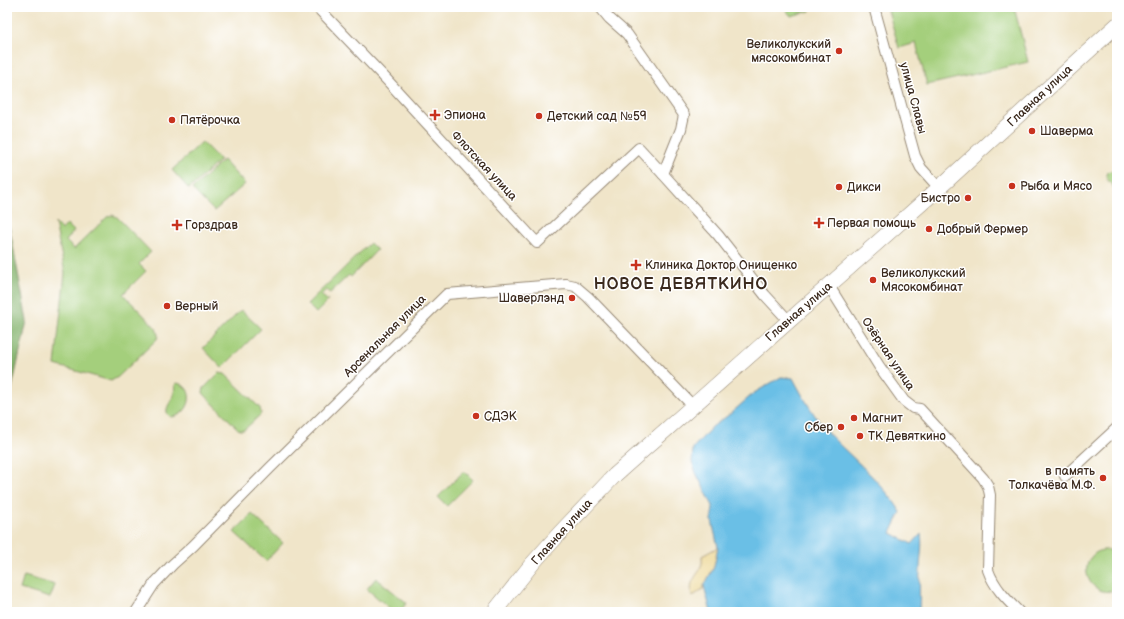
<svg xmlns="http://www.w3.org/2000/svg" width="1124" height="619" viewBox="0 0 1124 619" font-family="'Balsamiq Sans',sans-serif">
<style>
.green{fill:#a4cf7c;stroke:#707c4d}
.forest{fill:#83b26c;stroke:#5f6e45}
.sand{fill:#eeda9e;stroke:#94825e}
.water{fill:#6abfe6;stroke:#527482}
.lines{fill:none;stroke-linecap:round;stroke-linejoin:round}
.minor-casing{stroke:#968874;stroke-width:12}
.secondary-casing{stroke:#968874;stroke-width:16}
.minor{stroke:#fff;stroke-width:10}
.secondary{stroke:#fff;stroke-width:15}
.poi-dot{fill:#c8321e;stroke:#fff;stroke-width:1.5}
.labels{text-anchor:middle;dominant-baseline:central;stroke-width:3;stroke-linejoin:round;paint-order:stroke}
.poi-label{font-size:12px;fill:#3b2a1e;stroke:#fff;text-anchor:start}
.street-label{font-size:12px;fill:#3b2a1e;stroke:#fff}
.district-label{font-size:16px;font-weight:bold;letter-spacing:1px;fill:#3b2a1e;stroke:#fff}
</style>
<rect width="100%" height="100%" fill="#fff"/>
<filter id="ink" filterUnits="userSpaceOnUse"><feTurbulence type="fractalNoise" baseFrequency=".025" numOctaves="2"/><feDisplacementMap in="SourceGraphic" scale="8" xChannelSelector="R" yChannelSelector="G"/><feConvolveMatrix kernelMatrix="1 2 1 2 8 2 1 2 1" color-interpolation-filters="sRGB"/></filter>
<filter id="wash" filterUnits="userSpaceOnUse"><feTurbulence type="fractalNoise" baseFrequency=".012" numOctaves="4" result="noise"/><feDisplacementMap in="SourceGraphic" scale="16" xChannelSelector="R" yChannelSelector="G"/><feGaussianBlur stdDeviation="0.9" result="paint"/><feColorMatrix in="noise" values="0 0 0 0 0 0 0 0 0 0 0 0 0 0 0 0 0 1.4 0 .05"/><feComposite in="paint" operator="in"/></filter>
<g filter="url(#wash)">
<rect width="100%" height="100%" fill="#f0e5c9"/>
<g class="green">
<path d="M785 7H809L810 11 791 16 786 10Z"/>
<path d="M887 7H1014L1028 62 927 85 916 43 899 48Z"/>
<path d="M202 142 220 160 189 189 172 170Z"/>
<path d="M223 160 245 184 214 211 192 189Z"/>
<path d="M1117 169V189H1115L1106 178 1108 172Z"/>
<path d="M112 215 117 217 151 252 139 264 146 271 123 294 156 328 158 335 157 339 118 377 111 381 55 365 65 273 55 223 62 230 67 224 74 231 66 241 74 249 107 217Z"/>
<path d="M370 243 377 250 351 277 349 275 330 293 326 290 321 295 328 301 316 313 307 304Z"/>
<path d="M241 310 261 329 222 368 203 348Z"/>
<path d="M219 373 225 374 260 408 261 413 260 415 244 430H239L203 393 204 388Z"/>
<path d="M177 383C197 387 191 416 171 417 162 411 170 404 173 397 175 393 174 389 175 385Z"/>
<path d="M464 471 473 480 447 506 438 497Z"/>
<path d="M252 514 283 543 266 561 234 532Z"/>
<path d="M1103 550H1114L1117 552V589C1096 600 1077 573 1092 556 1094 553 1099 551 1103 550Z"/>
<path d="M24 576 55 585 50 598 20 589Z"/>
<path d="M376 578 407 603 399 612H394L367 589Z"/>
</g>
<path class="forest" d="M7 220 10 230 27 321 12 388 7 420Z"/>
<path class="sand" d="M718 547 714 567 704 586V588L692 597C689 578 696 580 701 566 703 563 702 559 702 556Z"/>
<path class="water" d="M781 377 793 378C803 397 815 418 830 435 854 460 882 482 901 512L891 533 912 544 921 534C923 546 920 558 920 570 919 584 920 598 919 612H711L704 586 714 567 718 547 712 521 713 506 696 473 692 462 693 448 712 427 730 414 754 393Z"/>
</g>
<g filter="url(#ink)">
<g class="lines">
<defs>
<g id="minor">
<path d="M317 7 386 79 537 243 639 148 663 174 718 235 765 295 789 321"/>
<path d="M600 7 609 18 627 34 684 115 681 129 663 174"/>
<path d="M874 7 915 156 921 168 939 188"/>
<path d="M829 286 879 366 904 401 913 408 920 409 983 478 988 486 990 495 988 570C994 587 1006 599 1019 612"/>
<path d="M1065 476 1117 428"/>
<path d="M136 612 154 584 173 564 193 546 270 468 447 294 566 284 575 286 588 297 693 406"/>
</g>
<path id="secondary" d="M494 612 532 564 559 534 615 475 939 188 1117 25"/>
</defs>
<use href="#minor" class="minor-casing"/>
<use href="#secondary" class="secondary-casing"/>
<use href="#minor" class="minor"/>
<use href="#secondary" class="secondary"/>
</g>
</g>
<g class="poi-dot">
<circle cx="839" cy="51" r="4"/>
<path d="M433 109h4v4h4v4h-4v4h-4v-4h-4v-4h4z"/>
<circle cx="539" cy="116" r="4"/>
<circle cx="172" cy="120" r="4"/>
<circle cx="1032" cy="131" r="4"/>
<circle cx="1012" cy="186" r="4"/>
<circle cx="839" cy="187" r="4"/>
<circle cx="968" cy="198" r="4"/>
<path d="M817 217h4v4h4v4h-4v4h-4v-4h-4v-4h4z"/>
<path d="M175 219h4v4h4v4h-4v4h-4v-4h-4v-4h4z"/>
<circle cx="929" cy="229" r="4"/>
<path d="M634 259h4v4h4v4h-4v4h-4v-4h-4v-4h4z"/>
<circle cx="873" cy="280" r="4"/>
<circle cx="572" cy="298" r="4"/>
<circle cx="167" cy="306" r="4"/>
<circle cx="476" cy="416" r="4"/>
<circle cx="854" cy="418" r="4"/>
<circle cx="841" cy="427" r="4"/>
<circle cx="860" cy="436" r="4"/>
<circle cx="1103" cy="478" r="4"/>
</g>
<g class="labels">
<g class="poi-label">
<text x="831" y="44" text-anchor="end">Великолукский<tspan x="831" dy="14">мясокомбинат</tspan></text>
<text x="444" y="115">Эпиона</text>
<text x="547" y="116">Детский сад №59</text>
<text x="180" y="120">Пятёрочка</text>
<text x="1040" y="131">Шаверма</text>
<text x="1020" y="186">Рыба и Мясо</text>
<text x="847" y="187">Дикси</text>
<text x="960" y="198" text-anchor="end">Бистро</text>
<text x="827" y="223">Первая помощь</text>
<text x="185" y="225">Горздрав</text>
<text x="937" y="229">Добрый Фермер</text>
<text x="645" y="265">Клиника Доктор Онищенко</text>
<text x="881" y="273">Великолукский<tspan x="881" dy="14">Мясокомбинат</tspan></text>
<text x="564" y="298" text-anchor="end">Шаверлэнд</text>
<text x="175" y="306">Верный</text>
<text x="484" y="416">СДЭК</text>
<text x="862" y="418">Магнит</text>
<text x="833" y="427" text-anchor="end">Сбер</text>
<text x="868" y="436">ТК Девяткино</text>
<text x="1095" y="471" text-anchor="end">в память<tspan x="1095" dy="14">Толкачёва М.Ф.</tspan></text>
</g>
<g class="street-label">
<text transform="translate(1040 96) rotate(-43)">Главная улица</text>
<text transform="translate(913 98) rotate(75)">улица Славы</text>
<text transform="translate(484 166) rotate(47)">Флотская улица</text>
<text transform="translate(799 312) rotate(-41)">Главная улица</text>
<text transform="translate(385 336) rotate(-45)">Арсенальная улица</text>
<text transform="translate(888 354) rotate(56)">Озёрная улица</text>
<text transform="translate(562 532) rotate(-48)">Главная улица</text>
</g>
<g class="district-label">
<text x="681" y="284">НОВОЕ ДЕВЯТКИНО</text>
</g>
</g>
<rect width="1124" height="619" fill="none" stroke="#fff" stroke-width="24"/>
</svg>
